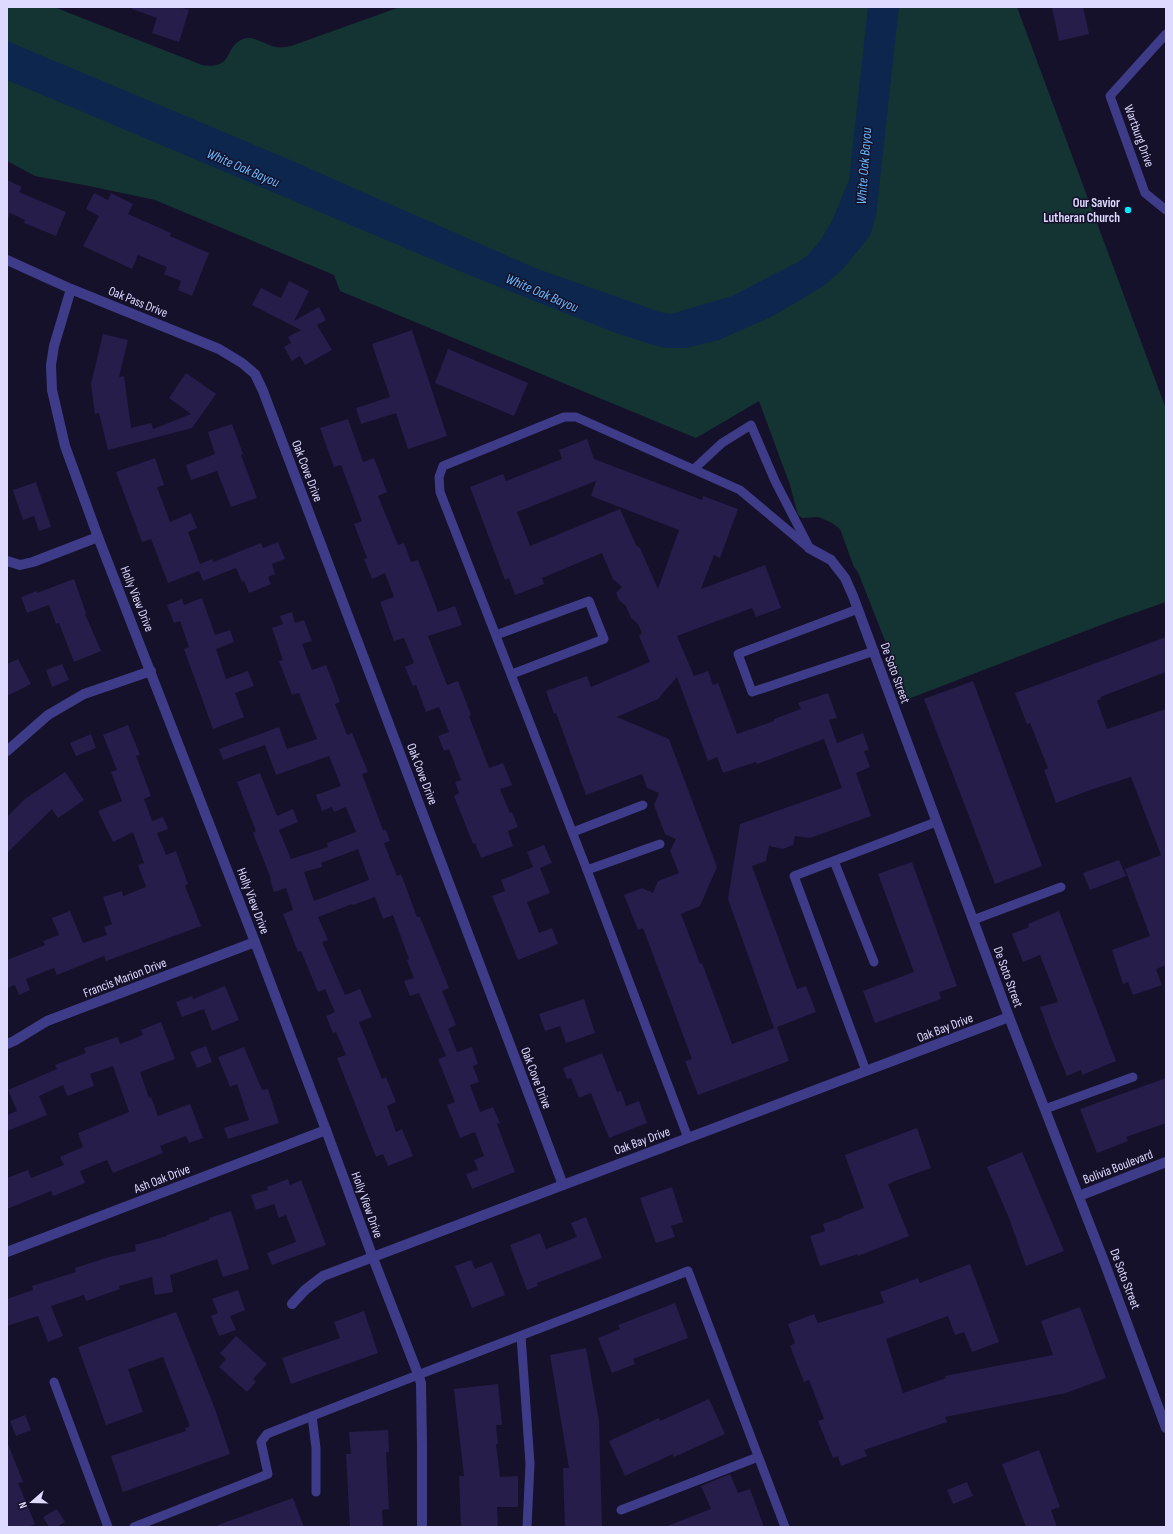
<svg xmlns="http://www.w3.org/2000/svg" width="1173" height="1534" viewBox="0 0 1173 1534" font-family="'Sofia Sans Condensed',sans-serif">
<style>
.green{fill:#143433}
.water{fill:#0d264d}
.building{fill:#261d4b;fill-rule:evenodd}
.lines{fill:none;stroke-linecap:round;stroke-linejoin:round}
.service{stroke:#3e3c89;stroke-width:9}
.minor{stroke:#3e3c89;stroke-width:10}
.poi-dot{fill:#07e9fe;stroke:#15112a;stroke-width:1.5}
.labels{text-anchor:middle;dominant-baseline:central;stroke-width:3;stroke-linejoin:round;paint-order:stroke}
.street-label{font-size:13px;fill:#dedaff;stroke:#15112a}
.poi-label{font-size:13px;font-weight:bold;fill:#dedaff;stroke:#15112a;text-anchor:end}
.water-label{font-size:14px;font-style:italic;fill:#69bbff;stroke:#15112a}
</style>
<rect width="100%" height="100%" fill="#15112a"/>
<path class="green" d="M7 7H54L202 65C235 70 223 47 243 39 253 35 266 45 276 47 281 48 286 47 291 46L400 7H1017L1166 409V602L1114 620 908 699 858 572 854 567 840 529 832 523 819 517 802 518 798 515 790 485 759 401 696 438 340 291 334 275 155 200 89 186 35 176 7 161Z"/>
<path class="water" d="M868 7H899L876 216 870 236 843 269 822 287 773 316 719 340 686 348H666L653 345 613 332 469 275 7 80V41L288 159 535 268 660 312 671 314 732 296 798 262 807 256 820 241 832 221 849 180Z"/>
<g class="building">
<path d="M132 7H179L189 10 179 42 152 33 157 18 132 9Z"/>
<path d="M1052 7H1083L1089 34 1059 41Z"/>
<path d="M7 180 22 187 19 192 66 212 56 236 24 223 25 220 10 213 7 221Z"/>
<path d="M94 193 108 200 111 193 133 204 128 214 171 233 170 236 209 253 192 296 178 290 181 281 164 274 167 267 138 255 132 269 83 246 99 216 86 209Z"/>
<path d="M289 281 309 291 294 321 319 307 326 320 317 325 332 350 305 365 300 356 292 361 284 347 291 343 288 337 301 330 252 305 261 288 281 298Z"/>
<path d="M412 330 447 436 408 449 396 413 361 424 356 408 390 397 372 344Z"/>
<path d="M103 334 128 340 119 377 124 376 131 428 151 423 153 429 191 414 169 398 186 373 216 394 192 428 108 450 99 413 95 414 91 384Z"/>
<path d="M448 349 528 383 514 416 435 383Z"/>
<path d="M348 419 363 462 374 458 387 492 378 496 398 545 404 543 411 562 418 560 438 612 455 606 462 625 428 636 447 685 458 681 471 715 469 716 489 768 503 763 512 785 500 789 510 813 512 812 518 827 508 831 513 846 481 858 475 843 473 844 454 796 459 793 455 782 461 780 449 749 444 751 438 736 449 732 439 707 426 712 416 685 413 686 405 667 414 663 404 638 394 641 380 602 394 597 385 573 372 579 364 559 367 558 354 524 362 521 341 465 334 467 320 428Z"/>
<path d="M232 424 243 454 241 455 257 498 231 507 217 471 191 480 186 465 215 454 208 432Z"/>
<path d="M587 439 594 459 702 500 703 496 738 509 720 558 714 555 701 589 765 565 781 608 756 617 752 608 677 636 694 676 708 671 713 685 718 683 737 734 774 721V719L801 709 798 703 828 693 837 718 829 720 837 743 863 733 869 750 864 751 870 767 856 773 871 816 810 838 795 836 793 845 783 849 769 846 766 861 752 866 797 989 806 986 816 1012 777 1027 789 1061 698 1095 685 1061 692 1059 643 928 638 930 624 895 642 888 653 893 658 881 679 873 670 851 676 839 665 834 654 805 659 793 647 788 642 774 586 795 556 713 554 714 546 691 587 676 591 687 650 662 639 636 642 633 638 624 631 618 626 606 619 600 616 593 622 587 613 579 602 553 542 578 544 584 515 595 509 578 505 580 470 487 503 474 506 481 562 459 559 450ZM596 481 591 496 679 530 658 589 640 548 636 545 620 509 530 546 517 512ZM677 677 708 761 717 757 723 773 756 762 757 764 824 739 842 788 740 824 728 899 774 1028 777 1027 732 1044 702 963 700 964 681 914 700 906 717 867 669 739 617 717 658 699Z"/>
<path d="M155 458 164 485 157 487 170 522 191 513 197 528 188 532 200 564 212 559 213 562 261 543 263 548 278 542 285 559 272 564 275 574 268 577 271 584 249 593 244 581 242 582 236 568 203 581 199 571 168 583 151 539 142 542 116 472Z"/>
<path d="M36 482 51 527 39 531 34 516 23 520 13 490Z"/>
<path d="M74 579 86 613 85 614 101 651 74 662 59 623 56 624 49 605 27 613 21 597 37 591V593Z"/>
<path d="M202 598 215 635 230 630 234 642 216 649 226 679 248 671 254 686 235 693 244 717 213 729 184 649 189 647 180 621 174 623 167 605 182 599 184 605Z"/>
<path d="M292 612 295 623 304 620 312 641 302 644 312 670 326 665 335 688 340 702 335 704 347 735 352 733 368 772 362 774 383 830H386L390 841 384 843 397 876 401 874 417 917H420L449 988 442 991 456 1025 448 1029 457 1052 472 1047 478 1064 473 1066 479 1082 470 1085 480 1112 493 1107 500 1123 497 1124 515 1172 472 1189 466 1174 478 1170 474 1160 484 1156 475 1132 460 1138 447 1105 455 1102 438 1059 446 1056 419 993 410 996 404 981 414 978 407 960 409 959 393 915 383 919 375 897 353 905 352 904 318 917 328 940 322 942 345 995 360 989 372 1017 359 1022 382 1079 386 1077 396 1102 387 1106 396 1132 402 1129 413 1156 388 1166 383 1154 376 1157 337 1058 346 1055 336 1032 333 1033 326 1016 335 1012 325 989 318 992 301 951 298 952 283 914 293 910 286 888 274 892 270 880 271 879 253 833 256 831 237 782 260 773 277 816 293 809 298 822 279 830 291 859 328 847 327 843 356 832 346 807 334 812 332 807 322 811 316 795 341 786 329 756 276 775 265 745 223 760 219 749 279 727 287 749 317 739 299 693 292 695 279 661 283 660 272 628 283 624 280 616ZM358 849 369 880 314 901 304 872 322 867 321 863Z"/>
<path d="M1166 637V672L1100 697 1101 699 1097 701 1107 729 1166 709V965L1156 969 1162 985 1133 995 1128 982 1123 984 1112 950 1150 936 1125 869 1161 855 1131 777 1093 789 1056 803 1044 770 1048 768 1030 723 1027 724 1015 693Z"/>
<path d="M18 659 31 684 7 696V664Z"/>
<path d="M62 664 69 680 52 687 46 670Z"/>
<path d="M973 681 1042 866 995 884 924 699Z"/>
<path d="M128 725 140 755 136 756 151 796 144 799 152 821 163 817 168 829 157 833 166 855 176 851 188 884 185 886 201 926 106 961 104 956 57 975 54 968 26 979 30 990 19 995 15 985 7 988V960L45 945 43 941 59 935 52 918 70 911 83 943 107 935 104 927 112 924 103 897 122 891 123 896 146 887 138 865 144 863 133 832 113 842 98 811 122 801 111 772 117 770 103 735Z"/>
<path d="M91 734 96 748 76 756 70 743Z"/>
<path d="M65 772 84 800 58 818 52 809 7 853V817L25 799Z"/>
<path d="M544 845 552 863 540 868 550 893 527 902 539 933 552 928 558 944 518 960 492 896 505 891 501 880 533 867 527 852Z"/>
<path d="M1119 860 1126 876 1090 890 1083 873Z"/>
<path d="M912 862 957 986 939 992 941 999 875 1023 863 991 914 972 878 874Z"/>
<path d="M1059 911 1116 1061 1082 1075 1081 1070 1067 1076 1052 1040 1040 1007 1058 1002 1040 955 1023 962 1012 934 1029 927 1028 924Z"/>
<path d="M225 986 239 1020 212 1031 204 1009 182 1017 176 1002 192 996 193 999Z"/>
<path d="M584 999 595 1033 566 1043 560 1026 545 1031 539 1014Z"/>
<path d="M161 1022 175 1059 140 1072 149 1098 151 1097 158 1116 190 1104 203 1138 189 1143 186 1136 160 1146 163 1153 113 1173 107 1160 80 1171 85 1183 53 1196 51 1191 7 1209V1178L28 1170 31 1178 64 1165 60 1157 83 1147 78 1133 129 1112 113 1066 90 1074 94 1086 67 1096 63 1085 39 1096 47 1115 7 1131V1115L17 1111 8 1090 57 1069 55 1065 86 1053 84 1048 118 1037 120 1044 143 1035 141 1030Z"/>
<path d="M206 1046 212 1062 197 1068 190 1052Z"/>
<path d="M244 1047 262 1090 268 1089 279 1123 228 1139 224 1128 249 1120 237 1084 230 1087 218 1057Z"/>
<path d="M602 1053 617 1092 621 1091 626 1106 639 1101 647 1123 609 1138 591 1093 579 1098 571 1078 567 1079 563 1068Z"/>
<path d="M1166 1078V1123L1126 1137 1128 1141 1097 1153 1080 1109Z"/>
<path d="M917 1128 931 1168 892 1182V1183L888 1184 909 1236 858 1256V1254L820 1266 810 1236 825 1231 823 1224 843 1217V1216L864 1208 845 1155Z"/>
<path d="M1022 1152 1064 1251 1026 1266 1009 1218 987 1167Z"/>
<path d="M288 1179 290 1185 301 1180 326 1245 272 1265 267 1253 296 1242 286 1215 279 1218 274 1204 256 1210 251 1195 268 1190 267 1187Z"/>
<path d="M672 1187 683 1222 671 1226 675 1237 656 1243 640 1198Z"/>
<path d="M231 1211 249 1269 223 1277 217 1259 170 1275 173 1292 155 1295 152 1277 119 1286 120 1289 86 1301 84 1295 51 1306 63 1336 48 1342 38 1316 7 1326V1299L33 1290 32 1286 76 1272 75 1268 109 1257 136 1251 135 1245 167 1236V1235L209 1220V1218Z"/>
<path d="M586 1217 602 1258 537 1283 538 1286 527 1290 510 1245 540 1233 546 1249 577 1237 571 1223Z"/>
<path d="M471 1260 475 1269 492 1262 505 1295 472 1308 455 1266Z"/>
<path d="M970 1264 999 1342 972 1352 964 1332 955 1335 948 1316 886 1339 903 1393 946 1378 945 1376 1053 1355 1041 1321 1080 1307 1106 1378 1066 1393 945 1417 947 1422 864 1450 867 1456 841 1466 838 1456 833 1458 818 1421 824 1419 809 1380 804 1382 790 1346 795 1343 788 1324 814 1314 818 1323 884 1303 880 1292 918 1278 920 1283Z"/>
<path d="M238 1290 245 1310 230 1316 236 1330 219 1336 211 1316 218 1313 212 1299Z"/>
<path d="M675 1303 688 1338 633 1359 635 1364 612 1373 598 1338 620 1329 618 1325Z"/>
<path d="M364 1311 378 1353 291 1384 282 1358 340 1338 334 1322Z"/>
<path d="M176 1312 215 1409 230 1454 123 1492 111 1456 186 1431 185 1428 190 1426 163 1357 128 1369 143 1412 106 1425 78 1347Z"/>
<path d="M236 1336 267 1364 253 1379 256 1382 247 1392 219 1367 226 1359 220 1353Z"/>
<path d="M586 1348 599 1421 602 1527H565L563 1468H569L550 1355Z"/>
<path d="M498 1384 502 1425H496L498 1444H496L500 1477 518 1476V1507H497L498 1527H461L459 1476H464L454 1389Z"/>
<path d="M709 1399 725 1434 674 1457 673 1454 625 1476 609 1441 659 1418 660 1421Z"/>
<path d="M25 1415 31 1430 16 1436 10 1421Z"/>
<path d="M388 1430 389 1452H386L389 1509 382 1510 383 1527H350L346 1454H351L349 1432Z"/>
<path d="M8 1444 23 1482 18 1483 35 1524 28 1527H7Z"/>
<path d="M1039 1450 1060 1507 1051 1510 1057 1527H1026L1002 1464Z"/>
<path d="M730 1474 738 1493 750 1489 764 1527H667V1526L711 1509 701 1486Z"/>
<path d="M967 1482 973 1496 953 1504 947 1490Z"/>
<path d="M293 1498 304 1527H218V1525Z"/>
<path d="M57 1509 65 1522 57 1527H49L43 1517Z"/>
</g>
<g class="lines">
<g class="service">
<path d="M1166 34 1110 96 1145 193 1166 210"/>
<path d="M694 469 722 443 751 425 775 481 808 545"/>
<path d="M858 609 738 654 752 692 874 651"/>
<path d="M496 635 589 601 604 639 512 674"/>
<path d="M573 832 643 805"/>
<path d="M834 861 874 962"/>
<path d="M587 870 660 844"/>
<path d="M973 920 1061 887"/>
<path d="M866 1071 794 876 936 822"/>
<path d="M1045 1109 1133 1077"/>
<path d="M688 1138 587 870 440 492 439 477 443 466 564 417H576L740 490 809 548"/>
<path d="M521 1336 530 1464 527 1527"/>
<path d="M54 1382 108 1527"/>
<path d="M312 1416 316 1448V1492"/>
<path d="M621 1510 758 1457"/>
<path d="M134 1527 268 1474 261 1442 267 1434C407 1378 548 1326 688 1271L785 1527"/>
</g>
<g class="minor">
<path d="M7 260 71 289 219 349 242 363 255 374 263 391 563 1185"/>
<path d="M71 289 54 346 51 365 52 390 65 446 98 537 255 942 326 1130 373 1258 418 1374 421 1383 422 1446V1527"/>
<path d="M809 548 831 560 845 578 853 596 1009 1017 1105 1264 1166 1428"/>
<path d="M7 561 20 565 33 562 98 537"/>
<path d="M7 751 48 715 84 694 151 671"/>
<path d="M7 1044 14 1041 47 1021 255 942"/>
<path d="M1079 1196 1166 1162"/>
<path d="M7 1252 326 1130"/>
<path d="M292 1304 305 1290 323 1276 563 1185 1009 1017"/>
</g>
</g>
<circle class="poi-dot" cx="1128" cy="210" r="4"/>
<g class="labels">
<g class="street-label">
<text transform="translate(1139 136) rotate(70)">Wartburg Drive</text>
<text transform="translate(138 302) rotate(22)">Oak Pass Drive</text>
<text transform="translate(307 471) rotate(69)">Oak Cove Drive</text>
<text transform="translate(137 599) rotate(68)">Holly View Drive</text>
<text transform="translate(895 673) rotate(70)">De Soto Street</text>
<text transform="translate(422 774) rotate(69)">Oak Cove Drive</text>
<text transform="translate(253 901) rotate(69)">Holly View Drive</text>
<text transform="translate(1008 977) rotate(70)">De Soto Street</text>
<text transform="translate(125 978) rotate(-21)">Francis Marion Drive</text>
<text transform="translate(945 1028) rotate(-21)">Oak Bay Drive</text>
<text transform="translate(536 1078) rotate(69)">Oak Cove Drive</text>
<text transform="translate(642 1141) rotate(-20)">Oak Bay Drive</text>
<text transform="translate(1118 1167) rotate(-21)">Bolivia Boulevard</text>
<text transform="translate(162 1179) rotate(-21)">Ash Oak Drive</text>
<text transform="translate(367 1205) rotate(70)">Holly View Drive</text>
<text transform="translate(1125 1279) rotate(69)">De Soto Street</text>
</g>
<g class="poi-label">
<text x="1120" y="203">Our Savior<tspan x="1120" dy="15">Lutheran Church</tspan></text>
</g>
<g class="water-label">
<text transform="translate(864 166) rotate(-86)">White Oak Bayou</text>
<text transform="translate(243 168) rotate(23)">White Oak Bayou</text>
<text transform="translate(542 293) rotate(23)">White Oak Bayou</text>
</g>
</g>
<rect width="1173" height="1534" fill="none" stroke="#dedaff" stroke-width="16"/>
<g transform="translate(32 1502) rotate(250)" stroke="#15112a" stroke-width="3" paint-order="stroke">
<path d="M0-3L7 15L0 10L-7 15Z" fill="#dedaff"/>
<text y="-6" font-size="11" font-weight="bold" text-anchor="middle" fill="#dedaff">N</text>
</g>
</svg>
